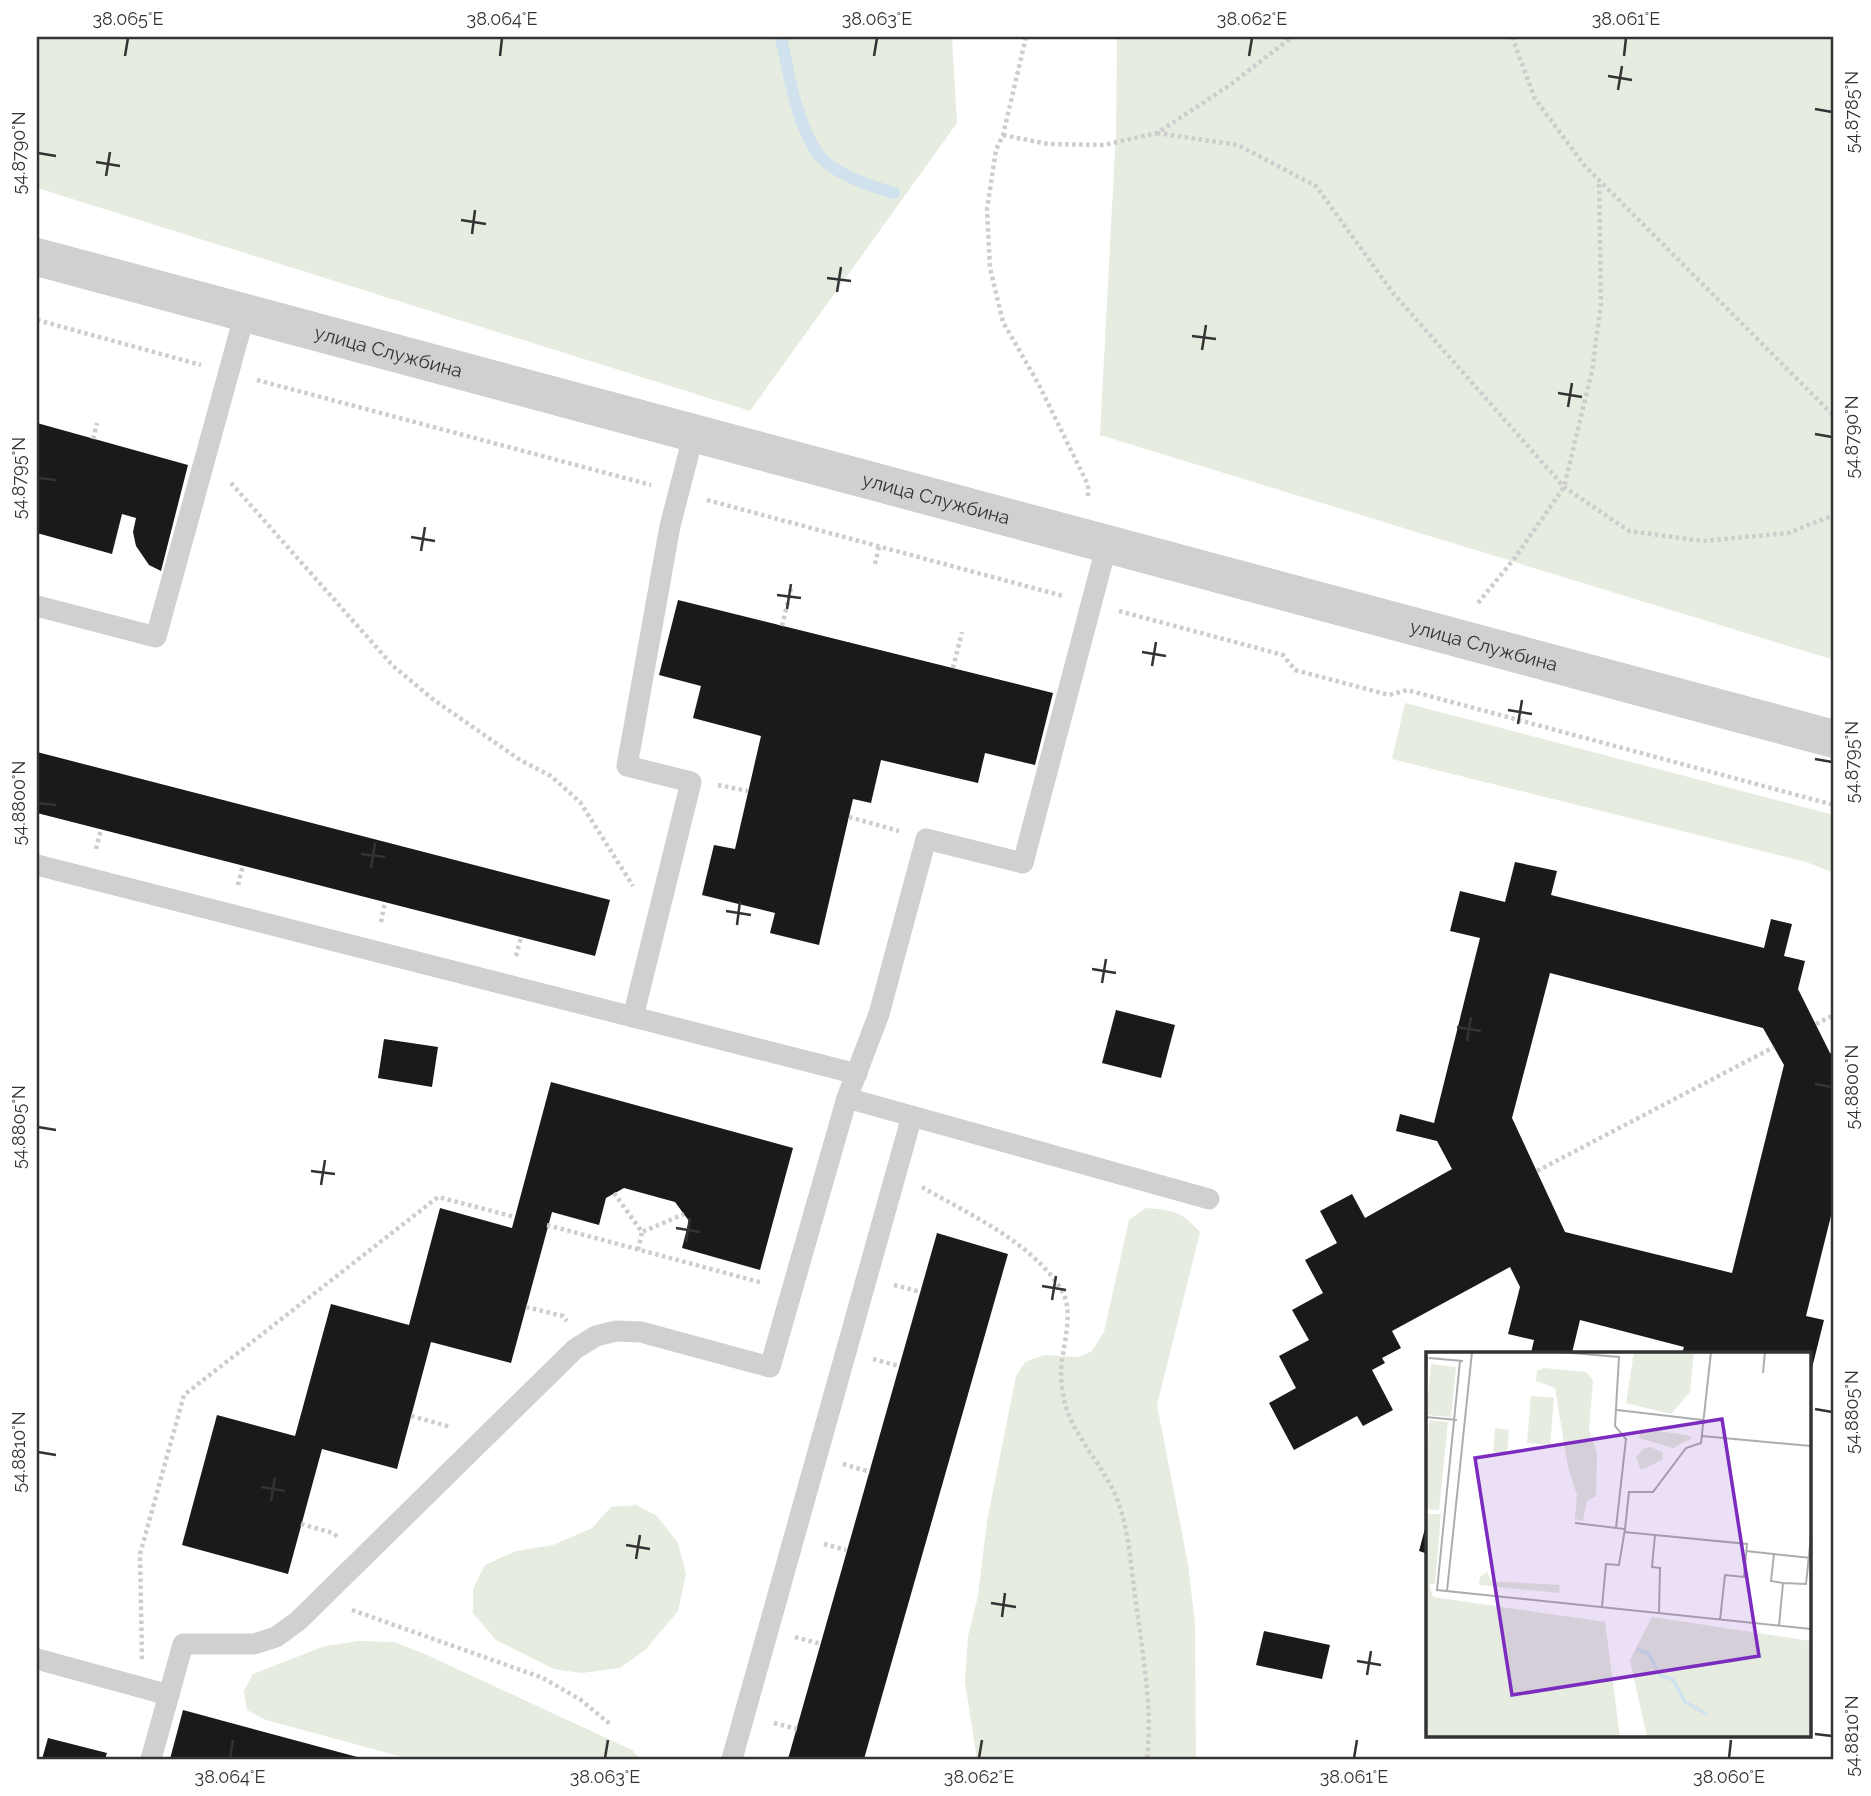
<svg xmlns="http://www.w3.org/2000/svg" width="1871" height="1796" viewBox="0 0 1871 1796" font-family="Raleway,sans-serif">
<style>
.green{fill:#e6ecdf}
.lines{fill:none;stroke-linecap:round;stroke-linejoin:round}
.stream{stroke:#cfe2ee;stroke-width:12}
.building{fill:#1a1a1a;fill-rule:evenodd}
.path{stroke:#cdcdcd;stroke-width:4.5;stroke-dasharray:3.5 3.5;stroke-linecap:butt}
.service{stroke:#d0d0d0;stroke-width:21}
.tertiary{stroke:#d0d0d0;stroke-width:38}
.ticks{fill:none;stroke:#333;stroke-width:2.5}
.labels{text-anchor:middle;dominant-baseline:central;stroke-width:7;stroke-linejoin:round;paint-order:stroke}
.street-label{font-size:19px;fill:#333;stroke:#fff}
.inset-river{fill:none;stroke:#cfe2ee;stroke-width:3.5}
.inset-road{fill:none;stroke:#adadad;stroke-width:2}
.view{fill:#7b2cbf;fill-opacity:0.15;stroke:#7b2cbf;stroke-width:3.5}
.inset-edge{fill:none;stroke:#333;stroke-width:3.5}
.neatline{fill:none;stroke:#333;stroke-width:2.5}
.ticks-label{font-size:18px;text-anchor:middle;fill:#333}
</style>
<rect width="100%" height="100%" fill="#fff"/>
<g class="green">
<path d="M37 37H952L957 123 750 411 37 188Z"/>
<path d="M1117 37H1834V660L1100 435 1116 132Z"/>
<path d="M1405 703 1834 815V873L1806 862 1392 759Z"/>
<path d="M1146 1208C1173 1210 1181 1211 1200 1232L1157 1405 1188 1564 1195 1624 1196 1759H977L965 1682 968 1636 978 1596 987 1521 1016 1376 1025 1362 1045 1355 1079 1357 1092 1351 1104 1332 1129 1220Z"/>
<path d="M636 1505 657 1516 678 1543 686 1574 678 1611 645 1650 620 1668 582 1673 554 1669 496 1640 473 1613V1589L485 1565 516 1551 553 1545 592 1528 611 1507Z"/>
<path d="M359 1641 394 1642 427 1655 632 1750 640 1759H410L266 1720 247 1710 244 1691 253 1674 325 1646Z"/>
</g>
<g class="lines">
<path class="stream" d="M781 37C789 75 796 122 818 154 833 174 871 186 894 193"/>
</g>
<g class="building">
<path d="M37 423 188 465 161 571 149 565 136 546 133 532 136 518 122 514 112 554 37 533Z"/>
<path d="M678 600 1053 693 1035 765 985 753 978 783 881 760 871 803 853 799 819 945 770 933 775 913 702 895 714 845 735 849 761 736 693 718 701 686 659 675Z"/>
<path d="M37 752 610 900 595 956 37 813Z"/>
<path d="M1515 862 1557 871 1551 895 1764 948 1771 919 1792 924 1784 956 1805 961 1798 989 1830 1053 1834 1054V1204L1806 1316 1824 1320 1811 1372 1810 1353H1682L1684 1347 1580 1320 1572 1353H1531L1534 1340 1508 1334 1520 1287 1510 1267 1392 1331 1401 1348 1382 1358 1385 1363 1372 1370 1393 1410 1363 1426 1357 1416 1294 1450 1269 1403 1296 1388 1279 1356 1309 1340 1292 1310 1323 1293 1305 1260 1337 1243 1320 1211 1352 1194 1365 1218 1452 1169 1437 1141 1396 1131 1400 1114 1434 1123 1480 938 1450 931 1460 891 1505 902ZM1550 973 1763 1028 1784 1065 1732 1273 1565 1232 1512 1118Z"/>
<path d="M1116 1010 1175 1025 1161 1078 1102 1063Z"/>
<path d="M384 1039 438 1047 432 1087 378 1078Z"/>
<path d="M551 1082 793 1148 760 1270 682 1248 689 1221 675 1202 624 1188 606 1198 599 1225 552 1212 511 1363 431 1342 397 1469 322 1449 288 1574 182 1545 217 1415 295 1436 331 1304 409 1325 440 1208 512 1228Z"/>
<path d="M937 1233 1008 1254 864 1759H788Z"/>
<path d="M1427 1521H1428V1554L1419 1551Z"/>
<path d="M1264 1631 1330 1645 1322 1679 1256 1665Z"/>
<path d="M183 1710 361 1758V1759H170Z"/>
<path d="M48 1738 107 1753 105 1759H42Z"/>
</g>
<g class="lines">
<g class="path">
<path d="M1026 37 1003 135 996 150 987 209 990 268 1003 322 1038 383 1088 485V499"/>
<path d="M1512 37 1535 99 1585 166 1834 416"/>
<path d="M1157 133 1238 145 1316 186 1393 293 1564 487 1629 531 1703 541 1788 533 1834 515"/>
<path d="M1003 135 1048 144 1104 145 1157 133 1230 85 1292 37"/>
<path d="M37 320 201 365"/>
<path d="M257 380 651 485"/>
<path d="M93 439 97 423"/>
<path d="M231 483 393 666 434 700 520 760 551 776 580 802 633 886"/>
<path d="M707 500 1063 596"/>
<path d="M875 564 879 547"/>
<path d="M1478 603 1514 559 1564 487 1592 371 1601 303 1599 182"/>
<path d="M1119 611 1283 655 1295 670 1389 695 1407 690 1834 805"/>
<path d="M782 626 791 588"/>
<path d="M953 668 962 632"/>
<path d="M718 785 748 791"/>
<path d="M849 817 899 831"/>
<path d="M96 849 101 829"/>
<path d="M238 885 243 865"/>
<path d="M381 922 385 902"/>
<path d="M516 956 521 937"/>
<path d="M1816 1024 1834 1015"/>
<path d="M1537 1171 1774 1047"/>
<path d="M922 1187C970 1215 1030 1241 1061 1289 1076 1312 1061 1349 1061 1373 1061 1381 1062 1391 1064 1399 1070 1434 1108 1469 1120 1507 1129 1535 1131 1566 1135 1596 1142 1650 1153 1705 1147 1759"/>
<path d="M614 1193 642 1232 684 1214"/>
<path d="M547 1225 763 1283"/>
<path d="M638 1250 642 1232"/>
<path d="M894 1285 921 1292"/>
<path d="M526 1307 563 1316 567 1321"/>
<path d="M873 1359 899 1366"/>
<path d="M411 1416 451 1427"/>
<path d="M843 1464 870 1472"/>
<path d="M301 1524 333 1533 339 1538"/>
<path d="M824 1544 846 1550"/>
<path d="M352 1610 543 1678 581 1700 611 1725"/>
<path d="M795 1637 821 1644"/>
<path d="M142 1659 140 1554 184 1395 438 1197 515 1217"/>
<path d="M774 1723 797 1729"/>
</g>
<g class="service">
<path d="M1107 544 1023 863 926 839 879 1014 847 1098 1209 1199"/>
<path d="M37 606 156 637 245 313"/>
<path d="M37 865 857 1074"/>
<path d="M633 1017 691 782 627 766 670 526 694 433"/>
<path d="M37 1659 169 1695"/>
<path d="M151 1759 183 1644H254L276 1637 298 1621 575 1349 596 1336 616 1331 641 1332 770 1367 847 1098"/>
<path d="M732 1759 912 1116"/>
</g>
<path class="tertiary" id="s1" d="M37 257 1834 739"/>
</g>
<path class="ticks" d="M125 56 128 38M500 56 502 38M874 56 877 38M1249 56 1252 38M1624 56 1626 38M1608 76 1632 80M1618 90 1622 66M1815 109 1832 112M38 153 56 156M96 162 120 166M106 176 110 152M461 220 486 224M472 234 475 210M827 278 851 281M837 292 841 267M1192 336 1216 339M1202 350 1206 325M1558 393 1582 397M1568 407 1572 383M1815 434 1832 437M38 478 56 480M411 537 435 541M421 551 425 527M777 595 801 598M787 609 791 584M1142 652 1166 656M1152 666 1156 642M1508 710 1532 714M1518 724 1522 700M1815 759 1832 762M38 803 56 805M361 854 385 857M371 868 375 843M726 911 751 915M737 925 740 901M1092 969 1116 973M1102 983 1106 959M1457 1027 1481 1031M1467 1041 1471 1017M1815 1084 1832 1087M38 1127 56 1130M311 1171 335 1174M321 1185 325 1160M676 1228 700 1232M686 1242 690 1218M1042 1286 1066 1290M1052 1300 1056 1276M1815 1409 1832 1412M38 1452 56 1455M261 1487 285 1491M271 1501 275 1477M626 1545 650 1549M636 1559 640 1535M991 1603 1016 1607M1002 1617 1005 1593M1357 1661 1381 1665M1367 1675 1371 1651M1815 1734 1832 1736M230 1758 233 1740M605 1758 608 1740M979 1758 982 1740M1354 1758 1357 1740M1729 1758 1731 1740"/>
<g class="labels">
<g class="street-label">
<text stroke="none"><textPath href="#s1" startOffset="364">улица Службина</textPath></text>
<text stroke="none"><textPath href="#s1" startOffset="931">улица Службина</textPath></text>
<text stroke="none"><textPath href="#s1" startOffset="1498">улица Службина</textPath></text>
</g>
</g>
<g transform="translate(1426 1352)">
<rect width="385" height="385" fill="#fff"/>
<path d="M208 0H268L264 40 245 62 200 51ZM5 12 30 15 25 65 0 63ZM118 16 160 20 167 28 163 77 171 102 170 144 161 149 157 169 149 167 151 143 142 115 129 36 110 29 111 19ZM105 44 128 46 124 93 101 91ZM3 68 22 70 13 158 0 157ZM69 76 83 78 81 102 67 100ZM215 77 262 83 266 86 247 96 213 86ZM225 95 237 101 236 108 215 118 210 106 217 97ZM0 162H15L9 232H3L7 245 179 270 194 385H0ZM61 220 65 229 134 233 133 241 53 233 54 225ZM226 265 385 289V385H221L204 308Z" fill="#e6ecdf"/>
<path class="inset-river" d="M211 297 222 301 234 323 247 328 259 350 281 362"/>
<path class="inset-road" d="M134 0 193 5 189 74 200 87 190 176M3 6 37 9M34 9 11 238 385 277M337 21 339 0M0 31 1 5M191 58 277 68M0 65 31 68M276 84 385 94M149 171 199 177 193 213 180 212 176 255M199 177 203 140H227L260 96 275 91 285 0M198 180 321 192 318 225 299 223 294 268M229 183 226 215 234 216 233 261M320 199 385 206M348 202 345 229 357 231M21 239 46 0M353 274 357 231 380 232 385 184"/>
<path class="view" d="M296 67 333 304 86 343 49 106Z"/>
<rect width="385" height="385" class="inset-edge"/>
</g>
<rect width="1871" height="1796" fill="none" stroke="#ffffff" stroke-width="77"/>
<rect x="38" y="38" width="1794" height="1720" class="neatline"/>
<g class="ticks-label">
<text x="128" y="25">38.065°E</text>
<text x="502" y="25">38.064°E</text>
<text x="877" y="25">38.063°E</text>
<text x="1252" y="25">38.062°E</text>
<text x="1626" y="25">38.061°E</text>
<text transform="translate(1852 112) rotate(-90)" y="6">54.8785°N</text>
<text transform="translate(19 153) rotate(-90)" y="6">54.8790°N</text>
<text transform="translate(1852 437) rotate(-90)" y="6">54.8790°N</text>
<text transform="translate(19 478) rotate(-90)" y="6">54.8795°N</text>
<text transform="translate(1852 762) rotate(-90)" y="6">54.8795°N</text>
<text transform="translate(19 803) rotate(-90)" y="6">54.8800°N</text>
<text transform="translate(1852 1087) rotate(-90)" y="6">54.8800°N</text>
<text transform="translate(19 1127) rotate(-90)" y="6">54.8805°N</text>
<text transform="translate(1852 1412) rotate(-90)" y="6">54.8805°N</text>
<text transform="translate(19 1452) rotate(-90)" y="6">54.8810°N</text>
<text transform="translate(1852 1736) rotate(-90)" y="6">54.8810°N</text>
<text x="230" y="1783">38.064°E</text>
<text x="605" y="1783">38.063°E</text>
<text x="979" y="1783">38.062°E</text>
<text x="1354" y="1783">38.061°E</text>
<text x="1729" y="1783">38.060°E</text>
</g>
</svg>
